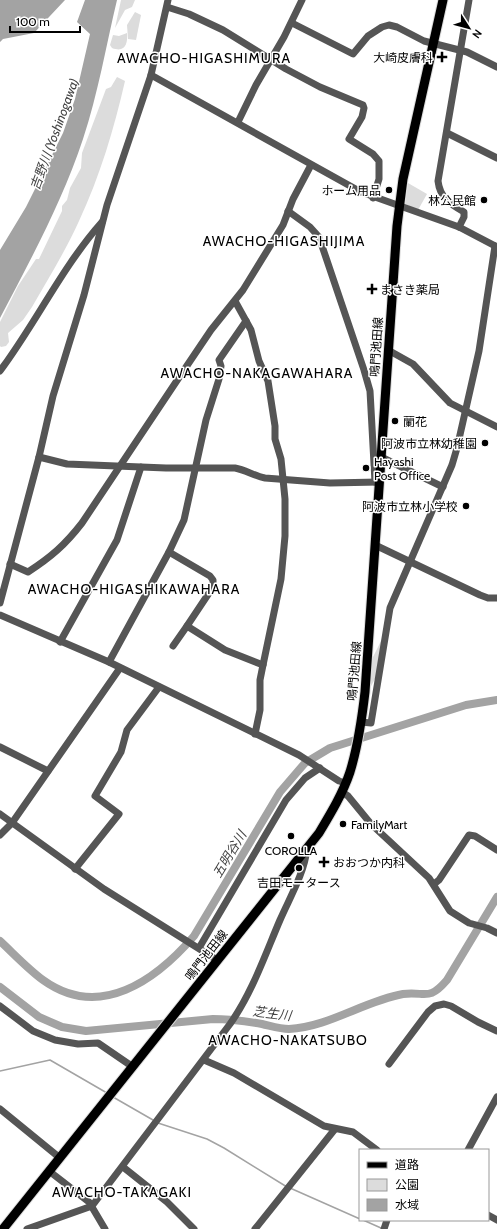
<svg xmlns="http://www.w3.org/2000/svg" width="497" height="1229" viewBox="0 0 497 1229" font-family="Cabin,'Noto Sans JP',sans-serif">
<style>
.green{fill:#dcdcdc}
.water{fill:#a3a3a3}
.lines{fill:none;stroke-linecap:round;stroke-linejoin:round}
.stream{stroke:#a3a3a3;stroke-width:1.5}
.river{stroke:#a3a3a3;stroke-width:8}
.major-casing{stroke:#dbdbdb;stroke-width:11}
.minor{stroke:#555;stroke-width:7}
.major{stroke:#000;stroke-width:9}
.poi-dot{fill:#000;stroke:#fff;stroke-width:1.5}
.labels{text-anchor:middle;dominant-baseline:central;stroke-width:3;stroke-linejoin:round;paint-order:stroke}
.poi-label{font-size:12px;fill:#000;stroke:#fff;text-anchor:end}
.street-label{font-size:12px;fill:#000;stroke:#fff}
.water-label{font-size:13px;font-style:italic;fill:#444;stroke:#fff}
.quarter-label{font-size:14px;letter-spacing:1px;fill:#000;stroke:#fff}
</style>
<rect width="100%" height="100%" fill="#fff"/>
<g class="green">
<path d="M121 0H135L132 7 125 10 115 28Z"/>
<path d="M135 12 141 15 136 40 128 39 127 25Z"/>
<path d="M127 33C128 44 125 53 112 48L110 45 113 35 119 36Z"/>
<path d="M117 77 125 81C114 129 100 176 79 221 66 250 48 279 32 307L23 320 8 333 9 342 6 346 1 347 0 346V322L18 286 36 259H39L62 211V206L67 200 70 188 81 168 82 153 106 89 111 87Z"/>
<path d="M408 183 427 194 418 210 405 204Z"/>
<path d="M382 639 376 677 369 690 370 663Z"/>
</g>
<g class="water">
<path d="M0 0H65L34 33 3 39 0 42Z"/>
<path d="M85 0H117C106 46 98 94 83 139 62 202 31 259 0 318V250L26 207 63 133 75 99 90 34 77 22Z"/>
</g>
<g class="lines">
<g class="stream">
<path d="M0 1071 50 1060 107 1093"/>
<path d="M113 1097 153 1120"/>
<path d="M158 1123 207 1139 224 1148 287 1187"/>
<path d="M290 1188 360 1219"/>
<path d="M363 1220 381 1228"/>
</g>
<g class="river">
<path d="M0 941C14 954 28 969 43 980 100 1021 156 980 194 936L280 792 305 763 330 748 466 705 497 700"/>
<path d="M0 987 39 1017 62 1027 86 1031 213 1019C230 1019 245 1021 262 1024 271 1026 280 1029 289 1029 329 1027 364 1001 403 994 426 991 428 1002 447 980L497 897"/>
</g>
<defs>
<path id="major" d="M3 1229 319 833C331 813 343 793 350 772 358 746 362 718 365 692L397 226 403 179 443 0"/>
</defs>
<use href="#major" class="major-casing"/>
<g class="minor">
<path d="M167 7 189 14 223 30 286 69 320 87 363 105 364 108 362 117 349 139 373 154 379 161V179L373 198"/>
<path d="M292 23 353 54 368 36 382 27 389 25 397 27 424 41 467 52 497 67"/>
<path d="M151 75 361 192 459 227 497 247"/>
<path d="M238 122 256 85 284 37 302 0"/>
<path d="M447 133 497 158"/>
<path d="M288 211 310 227 319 237 364 370 370 391 375 482"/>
<path d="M459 227 464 217V212C450 204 440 198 438 181L469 0"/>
<path d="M235 301 251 330 259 361 268 381 275 426V439L281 459 285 499V536L281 579 263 665 260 680V710L255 734"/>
<path d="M388 350 413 364 450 403 497 427"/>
<path d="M0 371C36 323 62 267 102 222"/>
<path d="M39 457 53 396 84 295 107 205 151 75 168 0"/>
<path d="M381 457 443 487"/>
<path d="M375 545 480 595 488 598H497"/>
<path d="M169 552 210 576 213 580V587L187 626"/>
<path d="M10 564 28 572C51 557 65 545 82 523L180 376 211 330 243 290 283 225 293 199 311 165"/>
<path d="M0 603 39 457 67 464 166 468H235C246 470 254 476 265 478L330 483 379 482"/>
<path d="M0 615 109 662 299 755 339 781 346 783"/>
<path d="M60 642 117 540 141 467"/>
<path d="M173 646 187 626 225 650 263 665"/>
<path d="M109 662 169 552 184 520 206 420 219 379 221 366 219 360 246 321"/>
<path d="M361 722 371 723 390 608 452 465 457 448 479 351 495 246"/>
<path d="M0 747 48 771"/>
<path d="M342 792 348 796 371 824 429 878 450 911 469 923 487 928 497 933"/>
<path d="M0 814 104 889 217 960"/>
<path d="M0 835 12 823 120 668"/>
<path d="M75 869 119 814 95 796 121 752 127 730 159 687"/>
<path d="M434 884 439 880 469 835 475 836 497 850"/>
<path d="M199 948 286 800 305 778 320 768"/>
<path d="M0 1006 33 1031 55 1040 78 1044 98 1043 133 1067"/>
<path d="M204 1060 234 1073 324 1126 353 1132 377 1150"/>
<path d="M389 1064 428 1012 435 1006 444 1004 451 1006 478 1022 497 1031"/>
<path d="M0 1109 60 1158"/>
<path d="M468 1150 497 1097"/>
<path d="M123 1167 167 1202 194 1229"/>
<path d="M49 1171 89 1202 105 1229"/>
<path d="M488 1215 497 1220"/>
<path d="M27 1229 92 1206 230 1024C252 993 265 955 280 920 290 897 304 874 307 849"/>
<path d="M255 1229 335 1129"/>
<path d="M384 1229 387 1220"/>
</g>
<use href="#major" class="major"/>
</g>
<g class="poi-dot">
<path d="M440 51h4v4h4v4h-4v4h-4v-4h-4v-4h4z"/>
<circle cx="389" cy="190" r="4"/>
<circle cx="484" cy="200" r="4"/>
<path d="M370 283h4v4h4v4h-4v4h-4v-4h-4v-4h4z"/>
<circle cx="395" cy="421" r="4"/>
<circle cx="485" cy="443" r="4"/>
<circle cx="366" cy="468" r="4"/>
<circle cx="466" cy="506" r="4"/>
<circle cx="343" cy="824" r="4"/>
<circle cx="291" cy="836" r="4"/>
<path d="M322 856h4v4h4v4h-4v4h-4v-4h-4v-4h4z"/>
<circle cx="299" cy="868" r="4"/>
</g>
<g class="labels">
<g class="poi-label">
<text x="433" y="57">大崎皮膚科</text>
<text x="381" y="190">ホーム用品</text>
<text x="476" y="200">林公民館</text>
<text x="380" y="289" text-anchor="start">まさき薬局</text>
<text x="403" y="421" text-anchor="start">蘭花</text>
<text x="477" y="443">阿波市立林幼稚園</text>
<text x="374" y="461" text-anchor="start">Hayashi<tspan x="374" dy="14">Post Office</tspan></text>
<text x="458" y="506">阿波市立林小学校</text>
<text x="351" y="824" text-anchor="start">FamilyMart</text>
<text x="291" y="850" text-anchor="middle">COROLLA</text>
<text x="333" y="862" text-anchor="start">おおつか内科</text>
<text x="299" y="882" text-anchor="middle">吉田モータース</text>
</g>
<g class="street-label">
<text transform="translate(376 347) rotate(-86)">鳴門池田線</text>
<text transform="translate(354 671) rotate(-85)">鳴門池田線</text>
<text transform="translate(206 955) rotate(-52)">鳴門池田線</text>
</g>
<g class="water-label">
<text transform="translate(54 134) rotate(-70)">吉野川 (Yoshinogawa)</text>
<text transform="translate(229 854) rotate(-59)">五明谷川</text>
<text transform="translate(272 1013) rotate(7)">芝生川</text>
</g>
<g class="quarter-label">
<text x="204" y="58">AWACHO-HIGASHIMURA</text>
<text x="284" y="241">AWACHO-HIGASHIJIMA</text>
<text x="257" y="373">AWACHO-NAKAGAWAHARA</text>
<text x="134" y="589">AWACHO-HIGASHIKAWAHARA</text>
<text x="288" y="1040">AWACHO-NAKATSUBO</text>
<text x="122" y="1192">AWACHO-TAKAGAKI</text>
</g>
</g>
<rect x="359" y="1149" width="130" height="72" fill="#ffffff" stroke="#999999"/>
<rect x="367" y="1162" width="20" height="6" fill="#000000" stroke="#999999"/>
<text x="395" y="1169" font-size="12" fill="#000000">道路</text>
<rect x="367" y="1179" width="20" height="12" fill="#dcdcdc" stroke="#999999"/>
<text x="395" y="1189" font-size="12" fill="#000000">公園</text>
<rect x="367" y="1199" width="20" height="12" fill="#a3a3a3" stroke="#999999"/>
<text x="395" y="1209" font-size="12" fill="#000000">水域</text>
<g transform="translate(469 28) rotate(126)" stroke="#ffffff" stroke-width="3" paint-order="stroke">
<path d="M0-3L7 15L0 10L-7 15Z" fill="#000000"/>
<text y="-6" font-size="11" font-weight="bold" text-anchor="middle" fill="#000000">N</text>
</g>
<path d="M10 26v6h70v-6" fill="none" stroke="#000000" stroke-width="2"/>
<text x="16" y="26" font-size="12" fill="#000000" stroke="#ffffff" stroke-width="3" paint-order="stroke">100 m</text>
</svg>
